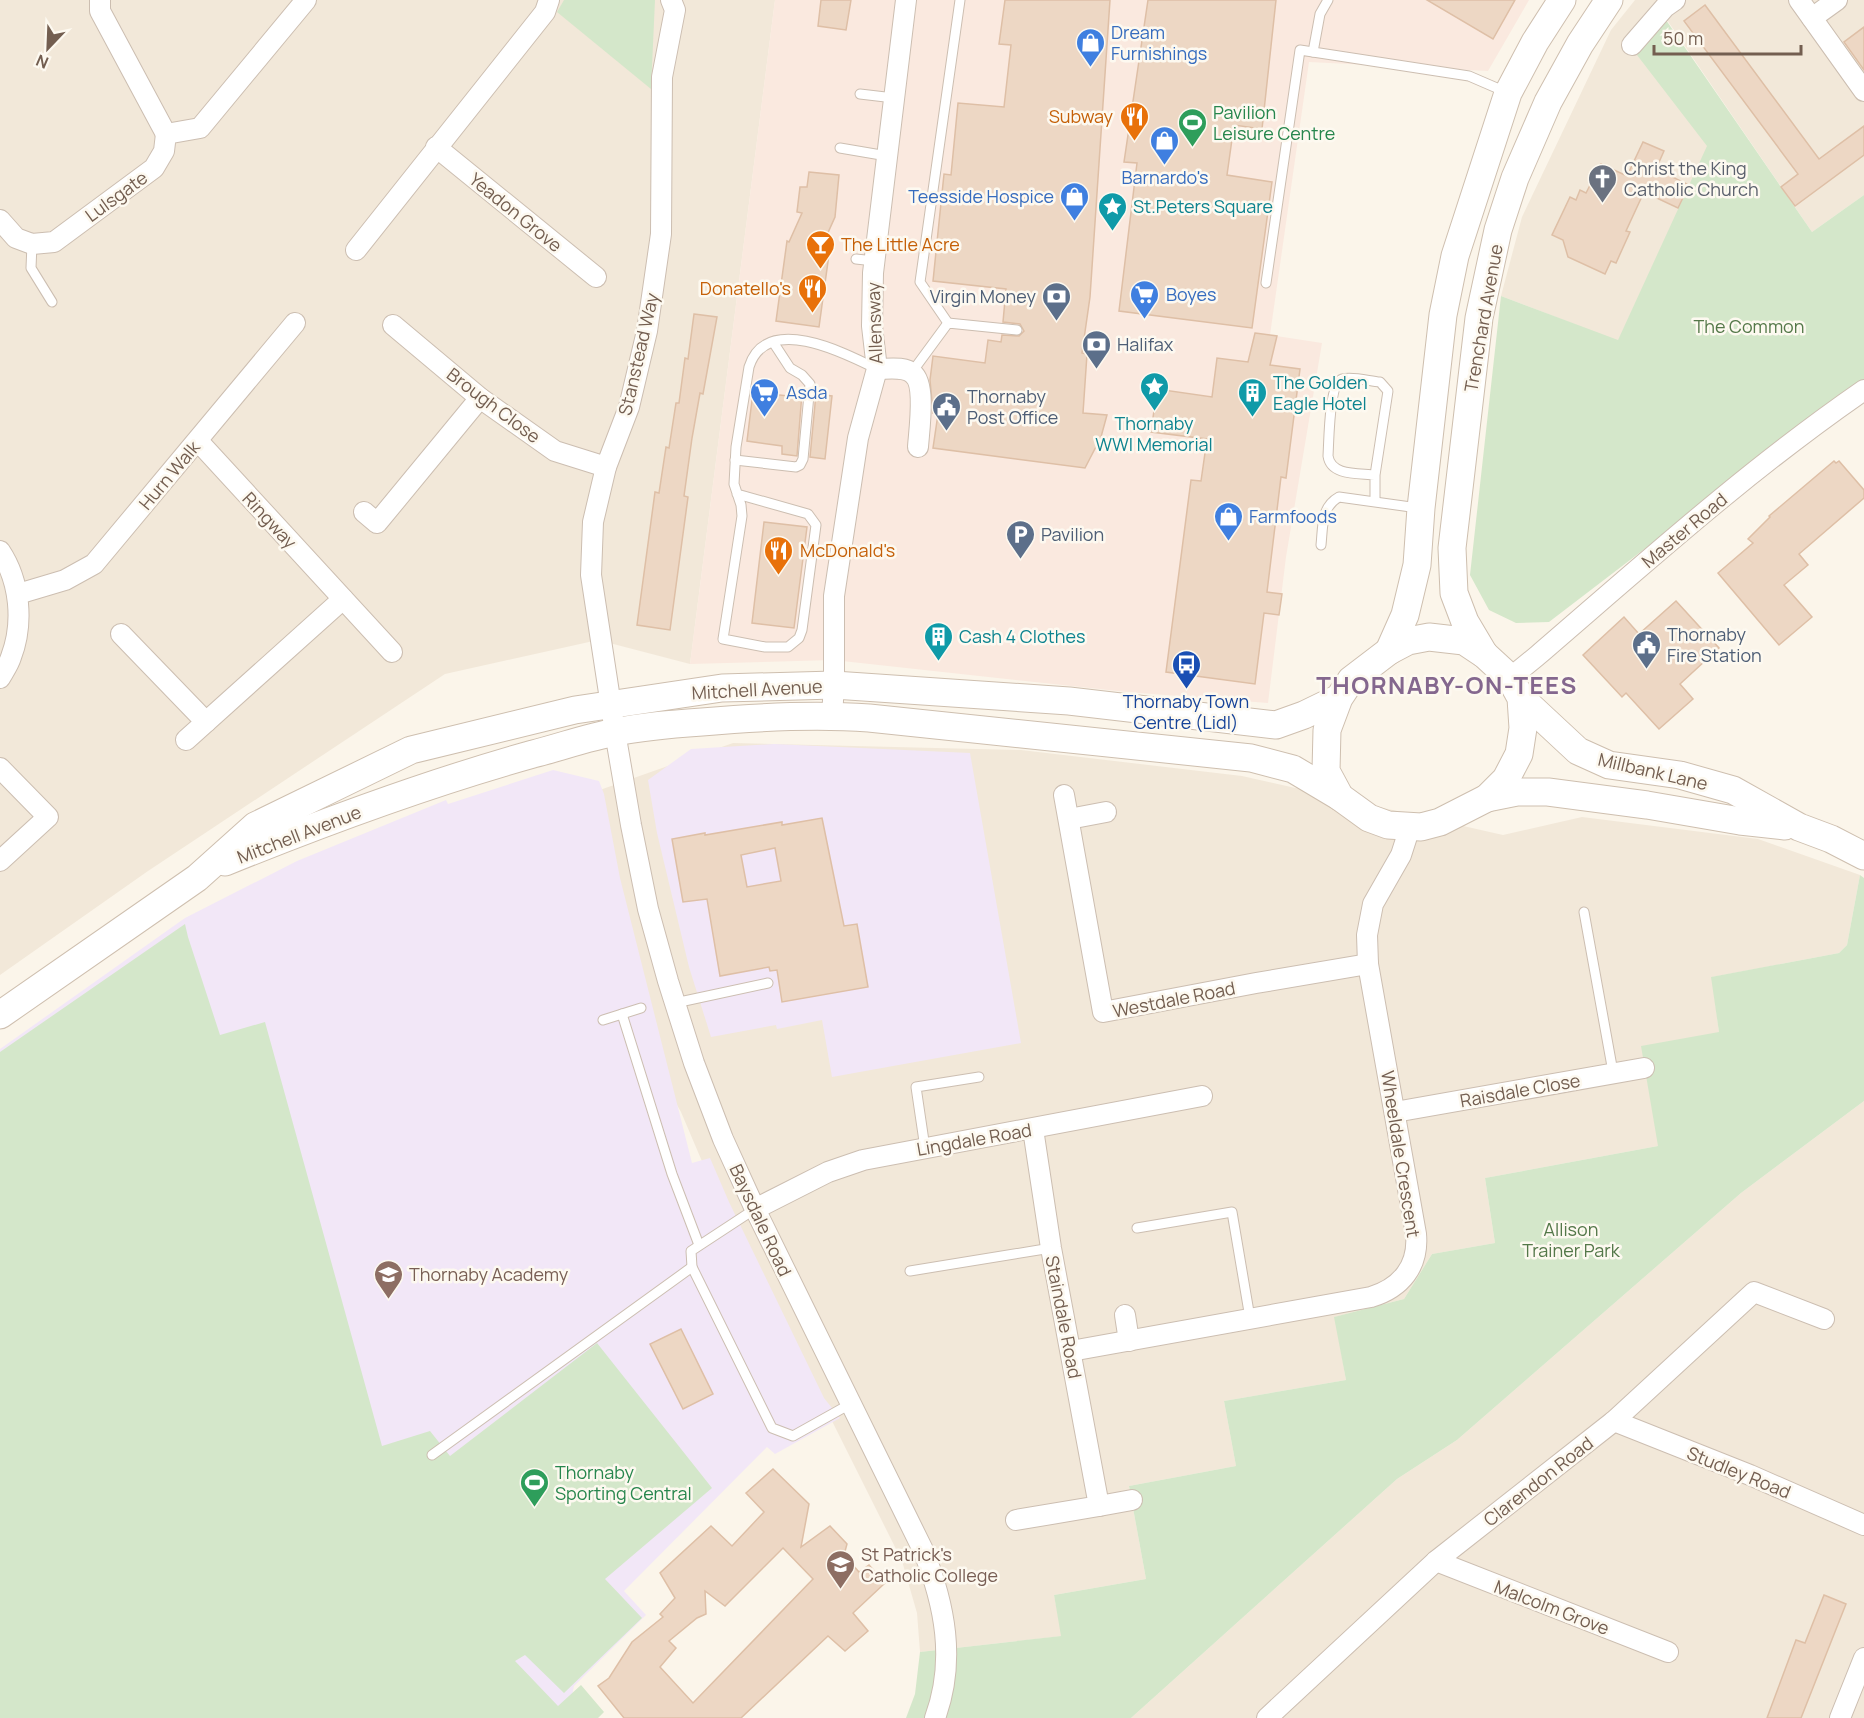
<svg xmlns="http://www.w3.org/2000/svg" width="1864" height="1718" viewBox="0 0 1864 1718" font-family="Manrope,sans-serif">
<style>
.residential{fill:#f2e8d9}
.commercial{fill:#fae9df}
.education{fill:#f2e7f7}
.green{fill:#d4e7ca}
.building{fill:#edd7c4;stroke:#debfa6;stroke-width:1.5;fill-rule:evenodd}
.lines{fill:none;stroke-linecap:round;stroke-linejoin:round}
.lane-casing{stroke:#ccbeb1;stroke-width:11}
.street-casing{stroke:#ccbeb1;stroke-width:22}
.secondary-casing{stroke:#cebfaf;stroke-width:29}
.lane{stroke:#fff;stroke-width:9}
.street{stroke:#fff;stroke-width:20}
.secondary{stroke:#fff;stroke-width:27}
.labels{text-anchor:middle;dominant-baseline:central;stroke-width:5;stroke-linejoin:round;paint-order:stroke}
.shop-label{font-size:18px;fill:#366cbe;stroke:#fdf9f0;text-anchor:start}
.leisure-label{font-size:18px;fill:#27864d;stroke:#fdf9f0;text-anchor:start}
.food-label{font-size:18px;fill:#c56008;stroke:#fdf9f0;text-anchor:end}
.worship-label{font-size:18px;fill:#5b616d;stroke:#fdf9f0;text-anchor:start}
.street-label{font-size:18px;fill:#735e50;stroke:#fdf9f0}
.culture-label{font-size:18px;fill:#0d838f;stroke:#fdf9f0;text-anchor:start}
.service-label{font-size:18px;fill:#4e5e75;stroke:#fdf9f0;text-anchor:start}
.park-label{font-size:18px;fill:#547849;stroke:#fdf9f0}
.transit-label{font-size:18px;fill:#164399;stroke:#fdf9f0}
.education-label{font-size:18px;fill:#785e54;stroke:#fdf9f0;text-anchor:start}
.district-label{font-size:24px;font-weight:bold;letter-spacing:1.5px;fill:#84678e;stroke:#fdf9f0}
</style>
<rect width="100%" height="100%" fill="#fbf5ea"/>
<g class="residential">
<path d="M0 0H775L690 664 598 640 445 674 148 871 0 975Z"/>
<path d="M1635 0H1864V195L1812 232 1667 20 1638 55 1708 146 1618 341 1501 296 1522 217 1611 30Z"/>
<path d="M733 743 1021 750 1242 776 1503 835 1582 817 1758 839 1860 875 1847 945 1839 953 1712 977 1719 1032 1658 1146 1485 1178 1495 1243 1432 1254 1404 1299 1335 1317 1346 1380 1224 1401 1236 1466 1129 1486 1146 1579 1054 1595 1062 1636 920 1652 917 1613 902 1561 701 1159 681 1112 665 1084 597 791Z"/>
<path d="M1864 1101V1718H1131L1397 1479 1457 1440 1741 1193Z"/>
</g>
<path class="commercial" d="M775 0H1529L1488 71 1309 62 1270 335 1322 343 1286 557 1268 703 1127 692 833 660 690 664Z"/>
<g class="education">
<path d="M774 744 970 753 1021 1043 832 1077 822 1020 777 1029 776 1025 711 1037 689 967 657 833 648 780 691 749Z"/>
<path d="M553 770 599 781 604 794 620 878 692 1163 710 1158 729 1202 824 1398 840 1418 775 1454 767 1447 624 1591 646 1615 574 1686 567 1718 0 1478V1049L185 918 297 861 446 800 448 804Z"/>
</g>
<g class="green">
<path d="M564 0H655L651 89 557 12Z"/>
<path d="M1666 20 1812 232 1864 195V381L1549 622 1516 623 1489 610 1470 575 1501 296 1618 340 1707 146 1637 55Z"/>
<path d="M1860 875 1864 878V1101L1741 1193 1457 1440 1397 1479 1131 1718H906L915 1694 920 1652 1061 1636 1054 1595 1146 1579 1129 1486 1236 1466 1224 1401 1346 1380 1334 1317 1404 1299 1432 1254 1495 1243 1485 1178 1658 1146 1641 1046 1719 1032 1711 977 1839 953 1847 945Z"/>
<path d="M185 924 188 937 220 1035 265 1022 382 1446 430 1431 450 1456 597 1343 712 1488 605 1579 642 1618 564 1693 525 1655 515 1661 558 1706 581 1685 604 1712 598 1718H0V1052Z"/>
</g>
<g class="building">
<path d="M821 0H851L846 30 818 26Z"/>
<path d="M1005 0H1110L1090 297 1082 353 1087 354 1083 413 1107 415 1101 437 1085 468 933 448 938 414 933 413 930 380 933 356 985 363 988 340 1001 342 1002 335 1019 336 1024 331 1020 324 1003 322 1006 289 933 281 944 174 951 175 958 103 1004 107 1011 45 999 44Z"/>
<path d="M1148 0H1276L1262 129 1234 125 1227 175 1272 182 1252 328 1119 311 1137 163 1124 162Z"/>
<path d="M1427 0H1515L1493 39Z"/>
<path d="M1705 5 1819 159 1864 126V155L1795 206 1781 187 1798 174 1684 21Z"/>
<path d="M1864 27V70L1844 42Z"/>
<path d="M1643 142 1664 151 1656 169 1689 185 1678 208 1644 192 1626 231 1630 232 1616 263 1611 261 1605 274 1568 257 1563 240 1552 235 1570 197 1576 200 1580 190 1586 193 1601 164 1627 176Z"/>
<path d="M809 172 839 175 835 217 822 246 830 247 819 327 776 321 787 241 789 242 802 213 797 212 800 187H807Z"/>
<path d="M694 314 717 317 703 394 700 393 692 438 684 496 688 497 670 630 637 625 655 492 659 493 666 447 669 448 676 403H679L685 358 688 359Z"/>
<path d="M1255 333 1277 336 1270 365 1300 369 1286 478 1281 477 1267 592 1282 594 1279 615 1264 613 1255 684 1166 672 1191 480 1201 481 1207 439 1151 432 1157 389 1212 397 1217 358 1248 362Z"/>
<path d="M788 391 802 393 797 456 782 454V446L747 441 753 392 788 396Z"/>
<path d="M816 394 832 396 825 459 810 457Z"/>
<path d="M1834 461 1836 463 1839 461 1864 490V498L1799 554 1808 565 1784 585 1812 617 1779 645 1718 573 1753 543 1748 539 1770 517 1769 516Z"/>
<path d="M764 522 807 527 794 628 752 623Z"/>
<path d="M1676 601 1719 648 1680 684 1693 699 1659 729 1626 693 1622 697 1583 655 1624 617 1639 634Z"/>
<path d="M822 818 844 926 857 924 868 987 782 1002 777 970 770 971 769 967 720 976 707 899 683 902 672 839 705 833V835L782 822V825ZM775 848 781 881 747 887 741 855Z"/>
<path d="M681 1329 713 1394 683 1409 650 1344Z"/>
<path d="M773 1469 809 1504 801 1547 830 1526 847 1544 844 1555 859 1572 869 1565 885 1583 853 1613 868 1631 845 1651 828 1636 741 1718H624L598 1686 609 1678 632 1642 663 1617 660 1614 675 1598 660 1573 711 1526 732 1546 764 1512 746 1493ZM783 1548 813 1579 693 1703 660 1667 676 1648 669 1641 697 1618 706 1614 705 1591 725 1606Z"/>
<path d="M1824 1595 1846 1604 1801 1718H1767L1796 1640 1805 1643Z"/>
</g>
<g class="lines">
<defs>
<g id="lane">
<path d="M1328 0 1320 14 1313 52 1469 76 1506 92"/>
<path d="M860 94 894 98"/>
<path d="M840 148 887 156"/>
<path d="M32 244 31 268 52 302"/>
<path d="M856 259 874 261"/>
<path d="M1266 283 1300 50 1313 52"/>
<path d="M948 323 920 282 960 0"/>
<path d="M912 372 948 323 1017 330"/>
<path d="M735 460 796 467 800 465 803 459 810 384 802 375 790 368 773 342"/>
<path d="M737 494 808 514 816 525 802 630 799 638 788 647H765L723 639 742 516 741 505 734 484 736 447 749 367C766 313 843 352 877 369"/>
<path d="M1375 501V475L1388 391 1380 382C1369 381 1352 376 1342 379 1329 383 1329 441 1328 456 1331 476 1358 473 1375 475"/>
<path d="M1321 545C1323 526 1321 507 1339 497L1418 508"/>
<path d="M1584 912 1613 1072"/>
<path d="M675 1003 768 983"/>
<path d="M622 1014 672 1174 699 1245"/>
<path d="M603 1020 641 1008"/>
<path d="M925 1148 916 1087 979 1077"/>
<path d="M755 1209 691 1251 692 1267 772 1428 793 1436 852 1403"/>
<path d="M1137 1228 1232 1212 1250 1318"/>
<path d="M910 1271 1051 1248"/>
<path d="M432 1455 692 1267"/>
</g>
<g id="street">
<path d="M100 0V11L166 134"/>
<path d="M671 0 675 10 662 77 661 234 647 331 629 407 606 467 593 522 591 575 615 732 631 825 648 909 668 981 694 1063 723 1139 755 1209 923 1550C945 1605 956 1661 935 1718"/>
<path d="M1799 0 1864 91"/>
<path d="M1812 18 1837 0"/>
<path d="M1632 45 1665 7 1675 0"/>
<path d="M436 147 596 277"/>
<path d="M0 220 16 238 32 244 54 242 154 168 164 151 166 134 200 128 306 0"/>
<path d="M356 250 545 12 549 0"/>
<path d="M393 325 480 398 555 451 606 467"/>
<path d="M877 369C888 369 905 366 913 374 926 384 919 431 918 447"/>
<path d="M198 441 392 652"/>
<path d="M364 512 377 523 480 398"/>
<path d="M0 551C20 581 24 623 11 657 9 664 4 671 0 678"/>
<path d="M18 594 65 580 94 564 295 323"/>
<path d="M121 634 206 722"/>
<path d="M1510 678 1537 656C1644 564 1748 470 1864 390"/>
<path d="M832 716 834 685V596L858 438 877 369 872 326 873 273 906 0"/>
<path d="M186 740 343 599"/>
<path d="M0 768 48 817 0 861"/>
<path d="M1064 795 1103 1012 1256 983 1368 964"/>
<path d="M1069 819 1106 812"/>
<path d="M1395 1112 1644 1068"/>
<path d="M755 1209 828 1172 863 1160 1202 1096"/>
<path d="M1125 1315 1129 1341"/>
<path d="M1071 1351 1371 1297C1401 1288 1419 1266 1416 1234L1368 964 1367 935 1373 904 1401 855 1410 827"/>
<path d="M1614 1421 1750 1475 1864 1525"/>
<path d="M1099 1506 1132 1500"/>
<path d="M1016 1520 1099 1506 1051 1248 1033 1129"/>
<path d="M1436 1561 1668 1652"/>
<path d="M1267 1718 1436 1561 1614 1421 1754 1292 1824 1319"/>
<path d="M1840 1718 1864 1658"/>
</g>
<g id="secondary">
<path d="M1389 651 1405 615 1417 565 1421 508 1443 315 1455 256 1508 93 1535 42 1562 0"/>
<path d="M1484 654 1465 622 1454 593 1452 548 1479 318 1498 230 1515 178 1548 102 1580 44 1609 0"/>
<path d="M1521 698 1578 751 1609 765 1680 775 1733 790 1799 827 1831 839 1864 856"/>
<path d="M1487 798 1517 792H1548L1647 805 1740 821 1785 826"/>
<path d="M225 862C326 821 429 783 533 754 561 747 588 737 616 732 644 726 673 724 702 722 758 717 813 714 869 718L1251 758 1293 769 1340 797"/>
<path d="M0 1015 197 878 255 826 411 750 575 710 722 688 834 685 1069 701 1276 725 1304 715 1339 698 1351 680 1389 651 1408 641 1429 637 1464 641 1485 655 1510 678 1521 698 1523 728 1519 754 1506 779 1487 798 1440 822 1421 827 1388 825 1369 818 1340 797 1326 771 1327 730 1339 698"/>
</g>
</defs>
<use href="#lane" class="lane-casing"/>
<use href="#street" class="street-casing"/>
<use href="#secondary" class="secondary-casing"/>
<use href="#lane" class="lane"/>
<use href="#street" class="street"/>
<use href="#secondary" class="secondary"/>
</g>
<defs>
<symbol id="shop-pin" viewBox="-11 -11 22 30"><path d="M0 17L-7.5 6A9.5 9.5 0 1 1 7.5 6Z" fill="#3f7fe0" stroke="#fdf9f0"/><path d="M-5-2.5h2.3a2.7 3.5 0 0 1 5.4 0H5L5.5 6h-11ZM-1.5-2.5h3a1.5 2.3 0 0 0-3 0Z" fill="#fff"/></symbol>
<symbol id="restaurant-pin" viewBox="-11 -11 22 30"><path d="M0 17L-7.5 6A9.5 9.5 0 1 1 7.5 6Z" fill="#e8710a" stroke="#fdf9f0"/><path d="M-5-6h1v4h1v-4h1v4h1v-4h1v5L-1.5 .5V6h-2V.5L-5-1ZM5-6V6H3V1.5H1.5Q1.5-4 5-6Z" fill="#fff"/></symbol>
<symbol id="stadium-pin" viewBox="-11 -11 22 30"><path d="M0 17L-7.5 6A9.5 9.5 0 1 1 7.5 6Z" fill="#2e9e5b" stroke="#fdf9f0"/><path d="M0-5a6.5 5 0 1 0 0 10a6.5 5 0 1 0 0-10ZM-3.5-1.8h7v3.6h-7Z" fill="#fff"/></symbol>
<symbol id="church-pin" viewBox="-11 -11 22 30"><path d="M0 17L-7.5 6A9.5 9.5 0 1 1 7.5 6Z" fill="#6b7280" stroke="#fdf9f0"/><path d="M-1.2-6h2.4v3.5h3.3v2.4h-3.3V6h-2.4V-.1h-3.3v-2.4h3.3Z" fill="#fff"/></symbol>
<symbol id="sight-pin" viewBox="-11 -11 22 30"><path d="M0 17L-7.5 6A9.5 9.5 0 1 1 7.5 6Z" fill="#0f9aa8" stroke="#fdf9f0"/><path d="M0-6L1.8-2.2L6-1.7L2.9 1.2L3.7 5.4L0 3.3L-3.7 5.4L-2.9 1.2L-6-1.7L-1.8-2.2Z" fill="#fff"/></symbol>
<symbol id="bar-pin" viewBox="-11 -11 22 30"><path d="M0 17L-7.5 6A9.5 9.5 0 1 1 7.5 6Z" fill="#e8710a" stroke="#fdf9f0"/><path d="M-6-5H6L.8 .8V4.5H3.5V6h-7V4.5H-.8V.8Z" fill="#fff"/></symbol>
<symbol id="supermarket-pin" viewBox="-11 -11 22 30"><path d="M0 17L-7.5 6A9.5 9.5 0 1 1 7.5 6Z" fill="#3f7fe0" stroke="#fdf9f0"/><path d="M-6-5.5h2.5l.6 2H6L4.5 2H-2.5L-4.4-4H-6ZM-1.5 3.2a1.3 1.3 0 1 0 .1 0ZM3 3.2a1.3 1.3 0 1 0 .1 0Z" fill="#fff"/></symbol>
<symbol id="bank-pin" viewBox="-11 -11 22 30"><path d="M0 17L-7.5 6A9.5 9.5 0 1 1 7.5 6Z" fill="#5c6f8a" stroke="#fdf9f0"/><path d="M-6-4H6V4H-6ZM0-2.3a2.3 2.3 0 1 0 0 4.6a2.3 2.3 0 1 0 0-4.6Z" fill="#fff"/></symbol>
<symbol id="building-pin" viewBox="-11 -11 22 30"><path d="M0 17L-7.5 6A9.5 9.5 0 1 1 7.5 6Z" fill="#0f9aa8" stroke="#fdf9f0"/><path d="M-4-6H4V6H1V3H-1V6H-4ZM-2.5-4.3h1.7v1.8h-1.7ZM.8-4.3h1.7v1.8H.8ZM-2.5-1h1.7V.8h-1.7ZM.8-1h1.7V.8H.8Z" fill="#fff"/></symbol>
<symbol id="civic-pin" viewBox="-11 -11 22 30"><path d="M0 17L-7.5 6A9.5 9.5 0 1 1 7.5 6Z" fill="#5c6f8a" stroke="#fdf9f0"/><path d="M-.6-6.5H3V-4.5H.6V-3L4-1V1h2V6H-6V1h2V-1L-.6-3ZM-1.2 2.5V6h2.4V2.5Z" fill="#fff"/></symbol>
<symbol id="parking-pin" viewBox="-11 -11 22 30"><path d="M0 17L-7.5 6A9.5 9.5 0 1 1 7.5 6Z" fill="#5c6f8a" stroke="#fdf9f0"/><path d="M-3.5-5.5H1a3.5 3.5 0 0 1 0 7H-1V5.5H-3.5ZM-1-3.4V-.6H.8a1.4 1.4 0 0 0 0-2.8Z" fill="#fff"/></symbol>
<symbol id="bus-pin" viewBox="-11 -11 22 30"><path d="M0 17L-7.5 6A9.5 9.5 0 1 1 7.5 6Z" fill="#1a4fb4" stroke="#fdf9f0"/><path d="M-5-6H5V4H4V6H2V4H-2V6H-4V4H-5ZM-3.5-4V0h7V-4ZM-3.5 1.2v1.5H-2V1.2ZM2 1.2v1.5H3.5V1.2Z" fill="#fff"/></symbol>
<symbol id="school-pin" viewBox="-11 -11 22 30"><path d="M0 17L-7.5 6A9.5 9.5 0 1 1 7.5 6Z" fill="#8d6e63" stroke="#fdf9f0"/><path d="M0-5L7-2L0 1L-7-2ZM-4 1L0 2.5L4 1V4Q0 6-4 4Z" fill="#fff"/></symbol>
</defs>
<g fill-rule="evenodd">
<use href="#shop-pin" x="1074" y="26" width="33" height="45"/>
<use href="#restaurant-pin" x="1118" y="100" width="33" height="45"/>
<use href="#stadium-pin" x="1176" y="106" width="33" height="45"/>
<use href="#shop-pin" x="1148" y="124" width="33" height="45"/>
<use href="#church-pin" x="1586" y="162" width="33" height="45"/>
<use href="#shop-pin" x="1058" y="180" width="33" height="45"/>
<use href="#sight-pin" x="1096" y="190" width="33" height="45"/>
<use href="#bar-pin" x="804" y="228" width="33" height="45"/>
<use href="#restaurant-pin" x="796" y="272" width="33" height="45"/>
<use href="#supermarket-pin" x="1128" y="278" width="33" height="45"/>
<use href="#bank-pin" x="1040" y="280" width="33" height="45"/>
<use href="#bank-pin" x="1080" y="328" width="33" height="45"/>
<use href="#sight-pin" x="1138" y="370" width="33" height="45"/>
<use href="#supermarket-pin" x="748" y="376" width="33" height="45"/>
<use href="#building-pin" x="1236" y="376" width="33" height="45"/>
<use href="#civic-pin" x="930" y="390" width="33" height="45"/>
<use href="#shop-pin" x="1212" y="500" width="33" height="45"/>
<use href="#parking-pin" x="1004" y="518" width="33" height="45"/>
<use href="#restaurant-pin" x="762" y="534" width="33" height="45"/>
<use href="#building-pin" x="922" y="620" width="33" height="45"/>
<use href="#civic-pin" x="1630" y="628" width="33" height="45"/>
<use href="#bus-pin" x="1170" y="648" width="33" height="45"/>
<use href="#school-pin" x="372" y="1258" width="33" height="45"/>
<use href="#stadium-pin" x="518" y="1466" width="33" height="45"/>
<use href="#school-pin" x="824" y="1548" width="33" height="45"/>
</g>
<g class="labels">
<g class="shop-label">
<text x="1111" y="32">Dream<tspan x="1111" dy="21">Furnishings</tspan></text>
<text x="1165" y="177" text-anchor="middle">Barnardo's</text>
<text x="1054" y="196" text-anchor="end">Teesside Hospice</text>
<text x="1166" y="294">Boyes</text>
<text x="786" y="392">Asda</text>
<text x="1249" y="516">Farmfoods</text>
</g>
<g class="leisure-label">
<text x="1213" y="112">Pavilion<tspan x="1213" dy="21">Leisure Centre</tspan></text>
<text x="555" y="1472">Thornaby<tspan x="555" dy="21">Sporting Central</tspan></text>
</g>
<g class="food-label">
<text x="1113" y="116">Subway</text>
<text x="841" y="244" text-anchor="start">The Little Acre</text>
<text x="791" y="288">Donatello's</text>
<text x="800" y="550" text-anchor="start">McDonald's</text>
</g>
<g class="worship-label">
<text x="1624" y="168">Christ the King<tspan x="1624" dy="21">Catholic Church</tspan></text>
</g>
<g class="street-label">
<text transform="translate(116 196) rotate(-36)">Lulsgate</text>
<text transform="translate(516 212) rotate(39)">Yeadon Grove</text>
<text transform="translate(1483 318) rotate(-80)">Trenchard Avenue</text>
<text transform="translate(874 323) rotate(-92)">Allensway</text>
<text transform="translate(638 354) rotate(-77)">Stanstead Way</text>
<text transform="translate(494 405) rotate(37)">Brough Close</text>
<text transform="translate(169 475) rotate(-50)">Hurn Walk</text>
<text transform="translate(270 520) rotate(47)">Ringway</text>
<text transform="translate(1684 530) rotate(-40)">Master Road</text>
<text transform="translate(757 689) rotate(-3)">Mitchell Avenue</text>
<text transform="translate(1653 771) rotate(13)">Millbank Lane</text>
<text transform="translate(299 834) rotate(-21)">Mitchell Avenue</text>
<text transform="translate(1174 999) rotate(-11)">Westdale Road</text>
<text transform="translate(1520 1090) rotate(-10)">Raisdale Close</text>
<text transform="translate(974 1139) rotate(-10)">Lingdale Road</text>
<text transform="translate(1401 1154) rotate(81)">Wheeldale Crescent</text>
<text transform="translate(761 1220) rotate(65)">Baysdale Road</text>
<text transform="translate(1064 1317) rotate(79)">Staindale Road</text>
<text transform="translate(1739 1472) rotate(22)">Studley Road</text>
<text transform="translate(1538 1481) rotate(-38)">Clarendon Road</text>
<text transform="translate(1552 1607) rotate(21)">Malcolm Grove</text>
</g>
<g class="culture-label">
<text x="1133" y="206">St.Peters Square</text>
<text x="1273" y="382">The Golden<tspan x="1273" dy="21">Eagle Hotel</tspan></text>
<text x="1154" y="423" text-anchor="middle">Thornaby<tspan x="1154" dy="21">WWI Memorial</tspan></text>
<text x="959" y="636">Cash 4 Clothes</text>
</g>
<g class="service-label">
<text x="1036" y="296" text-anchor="end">Virgin Money</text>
<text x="1117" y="344">Halifax</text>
<text x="967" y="396">Thornaby<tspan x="967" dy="21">Post Office</tspan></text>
<text x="1041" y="534">Pavilion</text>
<text x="1667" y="634">Thornaby<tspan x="1667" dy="21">Fire Station</tspan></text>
</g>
<g class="park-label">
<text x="1749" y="326">The Common</text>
<text x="1571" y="1229">Allison<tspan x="1571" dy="21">Trainer Park</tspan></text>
</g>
<g class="transit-label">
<text x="1186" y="701">Thornaby Town<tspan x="1186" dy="21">Centre (Lidl)</tspan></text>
</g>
<g class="education-label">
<text x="409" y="1274">Thornaby Academy</text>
<text x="861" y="1554">St Patrick's<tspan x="861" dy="21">Catholic College</tspan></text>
</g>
<g class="district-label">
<text x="1447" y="684">THORNABY-ON-TEES</text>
</g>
</g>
<g transform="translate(48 48) rotate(203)" stroke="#fdf9f0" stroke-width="4.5" paint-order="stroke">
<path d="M0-4.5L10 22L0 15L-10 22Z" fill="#735e50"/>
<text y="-9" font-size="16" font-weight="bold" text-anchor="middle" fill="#735e50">N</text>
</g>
<path d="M1654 45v9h147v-9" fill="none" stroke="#735e50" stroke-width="3"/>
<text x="1663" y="45" font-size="18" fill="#735e50" stroke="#fdf9f0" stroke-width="4.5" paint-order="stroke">50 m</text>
</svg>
